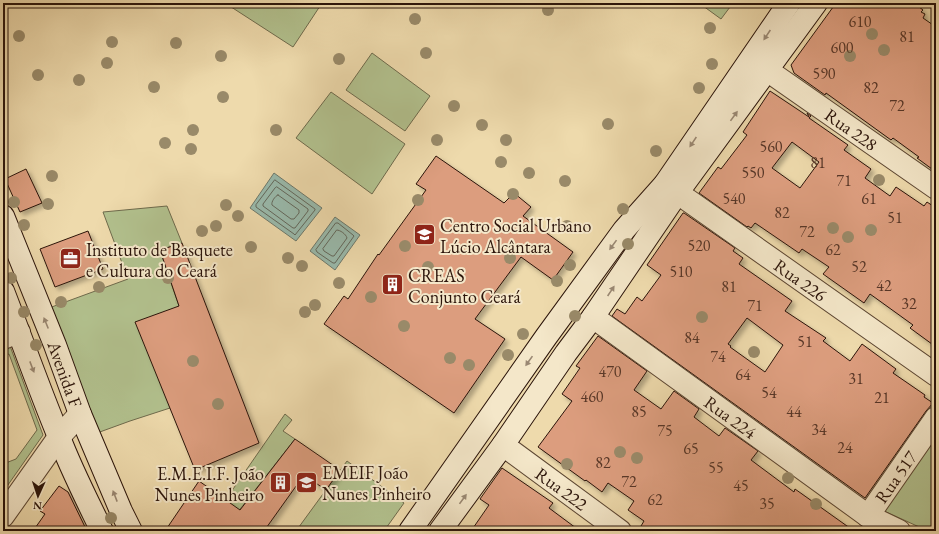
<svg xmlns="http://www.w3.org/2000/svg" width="939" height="534" viewBox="0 0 939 534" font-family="'EB Garamond',serif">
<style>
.green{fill:#b2c18e;stroke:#6e6a4c}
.water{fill:#99baac;stroke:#6d786b}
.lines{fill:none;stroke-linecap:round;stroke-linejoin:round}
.shore{stroke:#62675b;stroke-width:1}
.building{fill:#dc9d7e;stroke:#2b140a;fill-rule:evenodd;filter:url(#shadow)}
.street-casing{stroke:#5c4632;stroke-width:24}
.secondary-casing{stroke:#2b140a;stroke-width:24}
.street{stroke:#f4e7c9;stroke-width:22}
.secondary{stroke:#f4e7c9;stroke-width:22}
.tree{fill:#998a69}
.oneway{fill:#9a8873}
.labels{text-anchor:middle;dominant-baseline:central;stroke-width:4;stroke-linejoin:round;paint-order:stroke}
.number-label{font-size:16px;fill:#573627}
.street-label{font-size:18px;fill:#2b140a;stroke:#f4e7c9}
.poi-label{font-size:18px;fill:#2b140a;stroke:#f4e7c9;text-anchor:start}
</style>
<defs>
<filter id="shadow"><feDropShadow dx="3.5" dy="3.5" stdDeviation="2" flood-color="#0004"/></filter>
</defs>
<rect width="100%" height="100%" fill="#eedaac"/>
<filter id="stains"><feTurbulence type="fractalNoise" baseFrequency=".005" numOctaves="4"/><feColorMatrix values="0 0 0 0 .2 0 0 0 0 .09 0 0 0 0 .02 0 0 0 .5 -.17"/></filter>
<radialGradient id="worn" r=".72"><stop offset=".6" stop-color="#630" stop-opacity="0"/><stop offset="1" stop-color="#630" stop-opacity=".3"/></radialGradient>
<g class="green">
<path d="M225 3H322L293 47Z"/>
<path d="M699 3H733L721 19Z"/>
<path d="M372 53 430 96 405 131 346 90Z"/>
<path d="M331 92 405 144 372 194 296 138Z"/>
<path d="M167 206 182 243 160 250 179 306 170 408 130 421 97 433 49 308 128 279 103 212Z"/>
<path d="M10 346 43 435 3 492V464L16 459 37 430 9 354 3 356V349Z"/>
<path d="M285 414 292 420 283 431 295 439 223 531H204Z"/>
<path d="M936 424V531H928L882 510Z"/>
<path d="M347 461 404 503 384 531H296Z"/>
</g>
<g class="water">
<path d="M274 173 322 208 296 241 250 208Z"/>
<path d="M335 217 360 235 335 270 310 251Z"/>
</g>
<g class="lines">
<g class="shore">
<path d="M275 180 315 209V210L295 235 294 234 256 207V205Z"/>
<path d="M277 187 308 209V211L295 228H293L263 206V204L275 188Z"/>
<path d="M278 195 299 210V213L294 219H291L272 205C271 202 275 196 278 195Z"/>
<path d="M336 223H338L353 235 354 236 335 263H333L317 252 316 250Z"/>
<path d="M337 230C340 230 346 234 347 238L334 256H332L324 251 323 249Z"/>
</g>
</g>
<g class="building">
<path d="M836 3H914L923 10 921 12 925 14 923 18 936 27V172L917 158 919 157 893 138 891 140 826 93 825 95 794 73 791 65Z"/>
<path d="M770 91 809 117 807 113 811 116 809 118 848 145 844 150 871 169 865 178 890 196 896 187 924 206 927 202 936 208V347L910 328 913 325 870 294 864 303 823 274 829 267 802 249 799 253 755 223 751 228 748 226 747 227 699 193 718 167 721 169 747 135 743 132ZM792 142 819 162 800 188 772 168Z"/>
<path d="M436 156 504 203 514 193 531 207 523 216 573 252 553 280 521 257 475 319 505 339 454 413 324 324 344 296 348 299 378 254 379 255 426 190 416 184Z"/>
<path d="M26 169 42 203 20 212 5 179Z"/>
<path d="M683 213H684L735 248 733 251 743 258 739 264 792 301 785 311 826 338 823 341 850 361 862 344 896 369 893 373 925 395 924 397 933 403 926 411 865 498 612 316 617 309 625 314 637 297 642 301 661 275 647 265ZM747 318 783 345 765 372 730 347 731 346 728 344Z"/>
<path d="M88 231 103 269 55 287 40 249Z"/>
<path d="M182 243 259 443 195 470 135 322 179 306 160 250Z"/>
<path d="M598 336 647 371 634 390 661 409 674 391 699 409 694 417 719 436 725 428 758 451 751 460 794 492 795 489 854 531H638L644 521 628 510 634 501 608 483 602 492 586 480 585 481 538 447 572 401 562 394 580 368 576 366Z"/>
<path d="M295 439 340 470 326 490 304 475 264 531H165L199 481 240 510Z"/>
<path d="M502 468 553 503 549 508 580 531H542L536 527 533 531H471L489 505 480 499Z"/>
<path d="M59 486 68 492 87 531H33L45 514 40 511Z"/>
</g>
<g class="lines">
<defs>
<g id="street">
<path id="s1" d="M767 70 936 188"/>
<path id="s2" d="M665 184 936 375"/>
<path id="s3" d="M593 317 868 516 899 531"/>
<path d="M3 338 19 332"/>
<path id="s4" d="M503 445 620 531"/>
<path d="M3 516 59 437 80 414"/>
<path id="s5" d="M868 516 936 418"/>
</g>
<g id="secondary">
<path id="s6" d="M3 216 55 345 80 414 121 511 131 531"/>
<path d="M3 291C22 340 39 389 59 437 71 469 87 500 102 531"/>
<path d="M410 531 546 337 624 230 665 184 789 3"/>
<path d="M440 531 503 445 566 353 593 317 678 192 816 3"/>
</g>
</defs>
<use href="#street" class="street-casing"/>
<use href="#secondary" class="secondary-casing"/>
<use href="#street" class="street"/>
<use href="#secondary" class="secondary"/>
</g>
<g class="tree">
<circle cx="548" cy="10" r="6"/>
<circle cx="415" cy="19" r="6"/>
<circle cx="710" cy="28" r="6"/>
<circle cx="872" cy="34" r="6"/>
<circle cx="19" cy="36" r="6"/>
<circle cx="112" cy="42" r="6"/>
<circle cx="176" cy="43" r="6"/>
<circle cx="884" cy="50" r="6"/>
<circle cx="426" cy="53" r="6"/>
<circle cx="221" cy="56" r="6"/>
<circle cx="850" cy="56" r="6"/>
<circle cx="339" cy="59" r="6"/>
<circle cx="107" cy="63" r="6"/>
<circle cx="712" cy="64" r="6"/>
<circle cx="38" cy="75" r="6"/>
<circle cx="79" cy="80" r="6"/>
<circle cx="154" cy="87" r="6"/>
<circle cx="699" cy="88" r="6"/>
<circle cx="223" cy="97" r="6"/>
<circle cx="454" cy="106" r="6"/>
<circle cx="608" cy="124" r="6"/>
<circle cx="482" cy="125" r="6"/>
<circle cx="193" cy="130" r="6"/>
<circle cx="276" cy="130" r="6"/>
<circle cx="437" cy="140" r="6"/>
<circle cx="506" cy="140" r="6"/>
<circle cx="165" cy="143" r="6"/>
<circle cx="191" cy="149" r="6"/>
<circle cx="656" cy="151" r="6"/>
<circle cx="501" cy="162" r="6"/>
<circle cx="529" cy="173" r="6"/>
<circle cx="52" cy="176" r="6"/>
<circle cx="879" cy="180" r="6"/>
<circle cx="565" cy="181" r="6"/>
<circle cx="513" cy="194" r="6"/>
<circle cx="418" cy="200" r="6"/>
<circle cx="14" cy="202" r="6"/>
<circle cx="48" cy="204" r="6"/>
<circle cx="226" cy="205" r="6"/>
<circle cx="623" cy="209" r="6"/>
<circle cx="238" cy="216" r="6"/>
<circle cx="24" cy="225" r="6"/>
<circle cx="216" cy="226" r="6"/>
<circle cx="567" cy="226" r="6"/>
<circle cx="833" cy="228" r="6"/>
<circle cx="871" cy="230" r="6"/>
<circle cx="202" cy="231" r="6"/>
<circle cx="848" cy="237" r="6"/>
<circle cx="628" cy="244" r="6"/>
<circle cx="405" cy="246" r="6"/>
<circle cx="251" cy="247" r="6"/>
<circle cx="288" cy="258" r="6"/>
<circle cx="510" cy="258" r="6"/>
<circle cx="570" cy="265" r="6"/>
<circle cx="302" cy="266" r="6"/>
<circle cx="428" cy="267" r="6"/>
<circle cx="11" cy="278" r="6"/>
<circle cx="168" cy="278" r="6"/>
<circle cx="557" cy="281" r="6"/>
<circle cx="339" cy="283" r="6"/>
<circle cx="99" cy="287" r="6"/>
<circle cx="371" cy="297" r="6"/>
<circle cx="61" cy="302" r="6"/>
<circle cx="315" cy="305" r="6"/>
<circle cx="24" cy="312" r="6"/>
<circle cx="305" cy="312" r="6"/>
<circle cx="575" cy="316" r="6"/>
<circle cx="702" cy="317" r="6"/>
<circle cx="404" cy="326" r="6"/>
<circle cx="523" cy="334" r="6"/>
<circle cx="36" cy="345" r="6"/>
<circle cx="754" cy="352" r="6"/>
<circle cx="508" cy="355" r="6"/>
<circle cx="450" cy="358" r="6"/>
<circle cx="193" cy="361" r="6"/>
<circle cx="469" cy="365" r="6"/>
<circle cx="218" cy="404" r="6"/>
<circle cx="620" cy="452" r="6"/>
<circle cx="637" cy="458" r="6"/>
<circle cx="567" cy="464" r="6"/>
<circle cx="788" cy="478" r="6"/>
<circle cx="816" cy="504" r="6"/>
<circle cx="111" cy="518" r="6"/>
</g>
<defs><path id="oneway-solid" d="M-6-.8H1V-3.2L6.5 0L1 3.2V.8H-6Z"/></defs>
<g class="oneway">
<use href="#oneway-solid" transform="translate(767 35) rotate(124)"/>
<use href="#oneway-solid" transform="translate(734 116) rotate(-54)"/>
<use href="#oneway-solid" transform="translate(693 142) rotate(124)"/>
<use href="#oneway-solid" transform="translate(613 245) rotate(126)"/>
<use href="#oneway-solid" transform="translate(611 291) rotate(-56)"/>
<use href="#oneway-solid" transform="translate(46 323) rotate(-112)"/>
<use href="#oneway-solid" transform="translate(529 361) rotate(125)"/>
<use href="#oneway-solid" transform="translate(32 367) rotate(69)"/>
<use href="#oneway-solid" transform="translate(115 496) rotate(-111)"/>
<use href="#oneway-solid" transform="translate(463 499) rotate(-54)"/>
</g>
<defs>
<symbol id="school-square" viewBox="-11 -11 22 22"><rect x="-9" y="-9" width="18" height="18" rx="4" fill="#8f2418" stroke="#f4e7c9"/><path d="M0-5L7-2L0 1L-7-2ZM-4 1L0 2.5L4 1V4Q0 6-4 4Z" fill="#fff"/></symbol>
<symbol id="office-square" viewBox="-11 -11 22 22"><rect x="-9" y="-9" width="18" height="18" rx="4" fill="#8f2418" stroke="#f4e7c9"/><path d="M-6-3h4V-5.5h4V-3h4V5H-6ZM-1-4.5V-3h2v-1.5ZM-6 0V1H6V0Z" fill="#fff"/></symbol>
<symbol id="building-square" viewBox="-11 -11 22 22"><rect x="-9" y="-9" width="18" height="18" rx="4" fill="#8f2418" stroke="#f4e7c9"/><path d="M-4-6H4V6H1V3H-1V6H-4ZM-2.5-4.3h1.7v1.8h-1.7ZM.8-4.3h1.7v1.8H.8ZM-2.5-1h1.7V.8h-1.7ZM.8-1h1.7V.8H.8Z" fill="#fff"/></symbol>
</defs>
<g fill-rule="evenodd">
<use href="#school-square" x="412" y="222" width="25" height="25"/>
<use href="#office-square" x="58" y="246" width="25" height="25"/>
<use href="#building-square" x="380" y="272" width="25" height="25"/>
<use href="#school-square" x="294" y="470" width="25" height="25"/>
<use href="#building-square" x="268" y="470" width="25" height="25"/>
</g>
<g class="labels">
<g class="number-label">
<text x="860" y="21">610</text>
<text x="907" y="36">81</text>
<text x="842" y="47">600</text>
<text x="824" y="73">590</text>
<text x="871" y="87">82</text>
<text x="897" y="105">72</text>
<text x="771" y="146">560</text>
<text x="818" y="162">81</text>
<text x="753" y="172">550</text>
<text x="844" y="180">71</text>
<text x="734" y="198">540</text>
<text x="869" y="198">61</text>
<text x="782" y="212">82</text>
<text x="895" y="217">51</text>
<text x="807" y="231">72</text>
<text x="699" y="245">520</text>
<text x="833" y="249">62</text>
<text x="859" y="266">52</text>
<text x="681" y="271">510</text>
<text x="884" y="285">42</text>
<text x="729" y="286">81</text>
<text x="909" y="303">32</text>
<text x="755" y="305">71</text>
<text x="692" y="337">84</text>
<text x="805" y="341">51</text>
<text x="718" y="356">74</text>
<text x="610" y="371">470</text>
<text x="743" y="374">64</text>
<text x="856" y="378">31</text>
<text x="769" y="392">54</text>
<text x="592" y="396">460</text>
<text x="882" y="397">21</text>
<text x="639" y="411">85</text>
<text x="794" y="411">44</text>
<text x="819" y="429">34</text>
<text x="665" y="430">75</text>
<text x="845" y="447">24</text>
<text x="691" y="448">65</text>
<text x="603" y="462">82</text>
<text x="716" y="467">55</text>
<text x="629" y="481">72</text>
<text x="741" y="485">45</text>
<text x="655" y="499">62</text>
<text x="767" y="503">35</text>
</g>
<g class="street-label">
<text stroke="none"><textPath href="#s1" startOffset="103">Rua 228</textPath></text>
<text stroke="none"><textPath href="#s2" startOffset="166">Rua 226</textPath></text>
<text stroke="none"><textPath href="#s6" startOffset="170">Avenida F</textPath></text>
<text stroke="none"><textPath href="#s3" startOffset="170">Rua 224</textPath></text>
<text stroke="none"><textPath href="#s5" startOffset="48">Rua 517</textPath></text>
<text stroke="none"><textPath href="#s4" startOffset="73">Rua 222</textPath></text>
</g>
<g class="poi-label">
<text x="440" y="225">Centro Social Urbano<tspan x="440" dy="21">Lúcio Alcântara</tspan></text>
<text x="86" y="249">Instituto de Basquete<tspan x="86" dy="21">e Cultura do Ceará</tspan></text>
<text x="408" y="275">CREAS<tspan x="408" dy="21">Conjunto Ceará</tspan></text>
<text x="322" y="472">EMEIF João<tspan x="322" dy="21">Nunes Pinheiro</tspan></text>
<text x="264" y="473" text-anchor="end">E.M.E.I.F. João<tspan x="264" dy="21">Nunes Pinheiro</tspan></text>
</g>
</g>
<rect width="939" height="534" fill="none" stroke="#eedaac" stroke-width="16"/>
<rect x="4" y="4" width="931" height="526" fill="none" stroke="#2b140a" stroke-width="2"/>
<rect x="8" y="8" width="923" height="518" fill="none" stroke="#2b140a"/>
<g transform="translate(38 496) rotate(183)" stroke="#f4e7c9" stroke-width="3" paint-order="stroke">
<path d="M0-3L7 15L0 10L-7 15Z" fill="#2b140a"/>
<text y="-6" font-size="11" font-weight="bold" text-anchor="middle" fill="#2b140a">N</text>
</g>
<rect width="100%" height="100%" filter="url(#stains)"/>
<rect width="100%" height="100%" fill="url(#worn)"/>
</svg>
